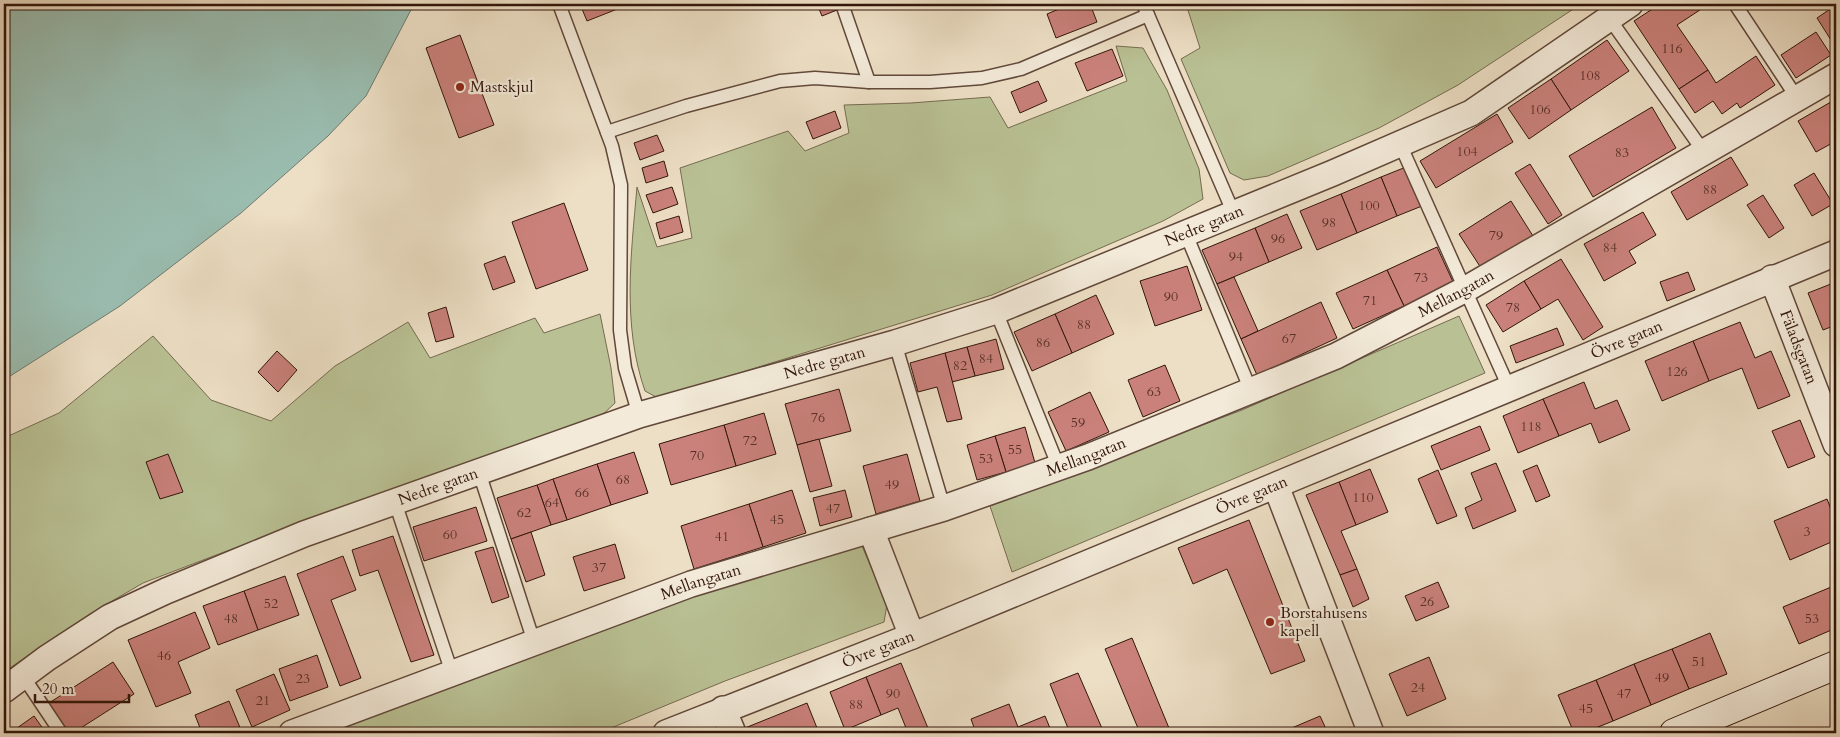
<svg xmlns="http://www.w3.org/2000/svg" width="1840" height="737" viewBox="0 0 1840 737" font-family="Cardo,serif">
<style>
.green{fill:#b9c194;stroke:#766b50}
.water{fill:#9abdb0;stroke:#707a6e}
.building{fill:#ca817b;stroke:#32150b}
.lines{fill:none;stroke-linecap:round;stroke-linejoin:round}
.lane-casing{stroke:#61483a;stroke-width:15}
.street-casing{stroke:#61483a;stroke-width:28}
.secondary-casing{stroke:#32150b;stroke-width:30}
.lane{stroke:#f3ead9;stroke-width:12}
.street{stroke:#f3ead9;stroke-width:25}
.secondary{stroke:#f3ead9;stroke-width:28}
.poi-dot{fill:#8f2418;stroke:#f3ead9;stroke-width:2}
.labels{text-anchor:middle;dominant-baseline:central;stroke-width:4.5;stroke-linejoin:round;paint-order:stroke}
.number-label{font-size:14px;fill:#583027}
.poi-label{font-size:16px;fill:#32150b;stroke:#f3ead9;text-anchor:start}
.street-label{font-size:16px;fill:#32150b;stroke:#f3ead9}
</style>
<rect width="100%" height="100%" fill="#eddfc5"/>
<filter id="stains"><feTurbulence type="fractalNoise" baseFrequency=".004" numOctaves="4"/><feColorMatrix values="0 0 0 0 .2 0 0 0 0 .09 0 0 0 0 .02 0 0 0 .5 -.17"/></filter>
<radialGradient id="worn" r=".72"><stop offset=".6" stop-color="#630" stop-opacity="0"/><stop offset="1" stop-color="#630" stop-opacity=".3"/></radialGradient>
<g class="green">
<path d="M1186 4H1581L1458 85 1379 128 1268 176 1244 180 1230 173 1181 59 1200 48Z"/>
<path d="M1116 46 1143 48 1167 90 1199 169 1203 199 1163 221 992 295 658 398 645 391C622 325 631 255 637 187L657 247 692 238 680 168 788 131 805 151 849 133 844 105 911 103 990 97 1008 128 1127 81Z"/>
<path d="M600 314 611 368 615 403 599 418 334 510 143 583 90 614 4 672V438L59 413 153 336 211 400 271 421 335 366 408 322 430 358 535 318 544 333Z"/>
<path d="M1459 316 1485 373 1012 572 990 506 1242 410Z"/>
<path d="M845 542 862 546 887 604 884 622 725 681 599 733H330L393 706Z"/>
</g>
<path class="water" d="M4 4H414L366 96 328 136 241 213 120 306 4 380Z"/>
<g class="building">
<path d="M580 4H630L587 21Z"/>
<path d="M817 4H835L837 10 822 16Z"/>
<path d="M1071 4H1090L1097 22 1056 38 1047 14Z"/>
<path d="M1660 4H1709L1677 25 1708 70 1679 89 1634 21Z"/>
<path d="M1836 5V48L1817 18Z"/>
<path d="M1816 32 1831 55 1796 78 1781 55Z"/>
<path d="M460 35 494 125 459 138 426 48Z"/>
<path d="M1607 40 1629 71 1571 110 1551 79Z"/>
<path d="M1112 49 1123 76 1087 91 1075 63Z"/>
<path d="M1756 56 1775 85 1740 108 1737 103 1722 114 1713 101 1695 113 1679 89 1708 70 1716 83Z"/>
<path d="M1551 79 1571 110 1529 139 1508 108Z"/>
<path d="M1038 81 1047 101 1020 113 1011 92Z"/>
<path d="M1836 99V141L1816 152 1798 121Z"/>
<path d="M1652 107 1676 148 1593 197 1569 156Z"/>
<path d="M835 111 841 128 813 139 806 122Z"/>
<path d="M1497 114 1513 142 1436 188 1420 161Z"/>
<path d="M657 135 664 151 640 160 634 143Z"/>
<path d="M1731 157 1748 185 1687 220 1671 192Z"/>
<path d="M664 161 668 176 646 183 642 168Z"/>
<path d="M1530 164 1562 215 1548 224 1515 173Z"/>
<path d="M1406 167 1422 206 1397 216 1381 177Z"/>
<path d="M1814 173 1833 204 1812 216 1794 185Z"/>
<path d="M1381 177 1397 216 1357 233 1341 194Z"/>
<path d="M672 187 678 204 653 213 646 195Z"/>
<path d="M1341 194 1357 233 1317 250 1300 211Z"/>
<path d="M1763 195 1784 228 1769 238 1747 205Z"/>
<path d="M1511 201 1533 236 1481 268 1459 234Z"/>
<path d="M564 203 588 270 536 289 512 222Z"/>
<path d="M1643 212 1656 235 1629 251 1636 263 1604 281 1584 244Z"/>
<path d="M1287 214 1302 248 1269 262 1255 228Z"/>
<path d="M679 216 683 232 660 239 656 223Z"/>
<path d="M1255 228 1269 262 1217 284 1202 250Z"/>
<path d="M1437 247 1454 284 1404 306 1387 270Z"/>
<path d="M505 256 515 282 493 290 484 264Z"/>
<path d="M1561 259 1603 327 1583 340 1558 299 1541 309 1524 281Z"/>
<path d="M1187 266 1202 310 1155 326 1140 281Z"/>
<path d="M1387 270 1404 306 1353 329 1336 293Z"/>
<path d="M1688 272 1695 290 1667 301 1660 282Z"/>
<path d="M1234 277 1258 331 1241 339 1217 284Z"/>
<path d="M1524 281 1541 309 1503 332 1486 305Z"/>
<path d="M1836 282V325L1823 330 1808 293Z"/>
<path d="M1096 295 1114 334 1072 353 1055 314Z"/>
<path d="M1321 302 1337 338 1257 375 1241 339Z"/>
<path d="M446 307 454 337 436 342 428 313Z"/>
<path d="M1055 314 1072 353 1032 371 1014 332Z"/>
<path d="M1740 322 1755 358 1771 351 1790 396 1758 409 1742 368 1709 381 1693 341Z"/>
<path d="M1557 328 1564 345 1516 363 1510 346Z"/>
<path d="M996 339 1004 369 975 376 967 347Z"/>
<path d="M1693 341 1709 381 1662 401 1645 361Z"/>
<path d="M967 347 975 376 952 382 945 353Z"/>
<path d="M277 351 297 370 278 392 258 372Z"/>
<path d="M945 353 962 419 947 422 937 387 918 392 910 363Z"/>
<path d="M1165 365 1180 401 1143 417 1128 380Z"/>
<path d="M1584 382 1595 409 1617 400 1630 430 1599 443 1591 423 1559 436 1543 399Z"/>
<path d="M839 389 851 431 797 445 785 404Z"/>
<path d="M1090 392 1109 432 1066 451 1048 412Z"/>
<path d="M1543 399 1559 436 1518 453 1503 416Z"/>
<path d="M764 413 776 454 736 466 724 425Z"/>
<path d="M1800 420 1815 457 1788 468 1772 431Z"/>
<path d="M724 425 736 466 671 485 659 444Z"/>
<path d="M1480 426 1490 450 1441 470 1431 446Z"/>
<path d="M1025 427 1035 463 1006 472 995 436Z"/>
<path d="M995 436 1006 472 977 480 967 445Z"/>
<path d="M819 439 832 486 810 492 797 445Z"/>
<path d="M634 452 648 493 611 505 597 464Z"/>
<path d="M168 454 183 492 160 499 146 462Z"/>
<path d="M907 454 920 501 876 514 863 466Z"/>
<path d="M1496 463 1516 511 1473 529 1465 508 1482 500 1471 473Z"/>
<path d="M597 464 611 505 567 520 553 479Z"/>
<path d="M1537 465 1550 496 1536 502 1523 471Z"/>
<path d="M1370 469 1388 512 1356 525 1339 482Z"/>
<path d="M1438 470 1457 516 1437 524 1418 479Z"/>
<path d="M553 479 567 520 551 525 537 485Z"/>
<path d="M1339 482 1356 525 1341 531 1357 569 1340 575 1306 495Z"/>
<path d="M537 485 551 525 511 539 497 498Z"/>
<path d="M792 490 806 533 763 547 749 504Z"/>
<path d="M845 490 852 517 820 526 813 498Z"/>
<path d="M1827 499 1836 522V540L1790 560 1774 521Z"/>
<path d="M749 504 763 547 694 569 681 526Z"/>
<path d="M476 507 487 541 424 561 413 527Z"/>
<path d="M1249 520 1305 661 1271 674 1227 569 1193 584 1178 548Z"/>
<path d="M531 532 545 575 526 582 511 539Z"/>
<path d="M393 536 434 655 411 662 378 570 360 576 352 550Z"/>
<path d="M615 544 625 578 584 591 573 557Z"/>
<path d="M493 547 509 597 492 603 475 552Z"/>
<path d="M343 556 356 590 331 600 361 678 340 686 297 574Z"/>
<path d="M1357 569 1369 599 1353 607 1340 575Z"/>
<path d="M285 576 299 615 258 630 244 591Z"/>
<path d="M1438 582 1449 607 1416 621 1405 596Z"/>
<path d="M1836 585V628L1799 644 1783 607Z"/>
<path d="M244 591 258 630 218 645 203 606Z"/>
<path d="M195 612 210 648 178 662 191 693 156 707 128 640Z"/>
<path d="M1710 633 1727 674 1689 689 1672 649Z"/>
<path d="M1132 638 1171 733H1140L1105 649Z"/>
<path d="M1672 649 1689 689 1651 705 1634 664Z"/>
<path d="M317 655 328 687 290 701 279 669Z"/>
<path d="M1429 657 1446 699 1407 716 1389 674Z"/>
<path d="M113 662 134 694 73 733H69L49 703Z"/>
<path d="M901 663 930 733H908L898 708 881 715 866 677Z"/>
<path d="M1634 664 1651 705 1613 721 1596 680Z"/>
<path d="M1078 673 1104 733H1070L1050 684Z"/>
<path d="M274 674 290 710 252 727 236 690Z"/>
<path d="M866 677 881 715 845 730 830 692Z"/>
<path d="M1596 680 1613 721 1583 733H1574L1558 695Z"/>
<path d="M229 701 241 730 233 733H202L195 715Z"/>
<path d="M807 703 819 733H741L740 730Z"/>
<path d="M1009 704 1018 727 1045 716 1052 733H976L971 719Z"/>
<path d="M34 716 46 733H10Z"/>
<path d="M1320 716 1328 733H1280Z"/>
</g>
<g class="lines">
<defs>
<g id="lane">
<path d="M559 4 612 146 621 185 620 330 625 368 639 415"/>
<path d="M842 4 869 82"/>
<path d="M1735 4 1797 98"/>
<path d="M1148 15 1234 214"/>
<path d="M1609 18 1704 152"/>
<path d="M607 132 686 106 780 81 815 78 869 82H930L982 78 1021 69 1148 15 1143 4"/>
<path d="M1400 144 1510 390"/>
<path d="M1186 234 1251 391"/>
<path d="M996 311 1059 468"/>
<path d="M895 343 944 508"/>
<path d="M479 472 534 642"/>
<path d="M395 502 452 673"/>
<path d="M23 676 61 733"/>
</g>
<g id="street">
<path id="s1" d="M1772 278 1836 444"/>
<path d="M1276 486 1371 733"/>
<path d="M871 530 912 636"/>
<path id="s2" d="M4 690 47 658 110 617 166 591 304 534 639 415 895 343 996 311 1333 173 1471 113 1630 4"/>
<path d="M723 709 733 733"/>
<path id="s3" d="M292 733 691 584 944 508 1088 457 1336 356 1466 289 1836 76"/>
<path id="s4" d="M666 733 912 636 1836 253"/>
</g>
<path id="secondary" d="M1674 733 1836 665"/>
</defs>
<use href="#lane" class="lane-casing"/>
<use href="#street" class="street-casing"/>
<use href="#secondary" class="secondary-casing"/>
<use href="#lane" class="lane"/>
<use href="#street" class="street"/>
<use href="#secondary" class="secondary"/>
</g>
<g class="poi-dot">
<circle cx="460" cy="87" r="5"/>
<circle cx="1270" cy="622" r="5"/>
</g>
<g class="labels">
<g class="number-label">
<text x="1672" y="48">116</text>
<text x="1590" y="75">108</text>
<text x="1540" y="109">106</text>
<text x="1467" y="151">104</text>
<text x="1622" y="152">83</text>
<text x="1710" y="189">88</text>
<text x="1369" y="205">100</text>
<text x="1329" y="222">98</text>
<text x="1496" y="235">79</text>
<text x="1278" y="238">96</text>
<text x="1610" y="247">84</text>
<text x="1236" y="256">94</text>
<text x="1421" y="277">73</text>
<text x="1171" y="296">90</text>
<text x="1370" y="300">71</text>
<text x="1513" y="307">78</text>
<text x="1084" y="324">88</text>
<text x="1289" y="338">67</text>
<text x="1043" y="342">86</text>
<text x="986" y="358">84</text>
<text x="960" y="365">82</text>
<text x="1677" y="371">126</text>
<text x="1154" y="391">63</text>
<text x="818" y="417">76</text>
<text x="1078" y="422">59</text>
<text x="1531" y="426">118</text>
<text x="750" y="440">72</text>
<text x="1015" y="449">55</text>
<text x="697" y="455">70</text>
<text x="986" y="458">53</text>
<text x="623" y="479">68</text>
<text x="892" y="484">49</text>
<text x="582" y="492">66</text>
<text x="1363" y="497">110</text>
<text x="552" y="502">64</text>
<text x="833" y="508">47</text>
<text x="524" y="512">62</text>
<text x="777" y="519">45</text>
<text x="1807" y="531">3</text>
<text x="450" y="534">60</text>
<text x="722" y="536">41</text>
<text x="599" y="567">37</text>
<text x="1427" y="601">26</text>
<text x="271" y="603">52</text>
<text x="231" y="618">48</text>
<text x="1812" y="618">53</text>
<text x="164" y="655">46</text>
<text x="1699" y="661">51</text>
<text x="1662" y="677">49</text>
<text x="303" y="678">23</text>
<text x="1418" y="687">24</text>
<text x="893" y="693">90</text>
<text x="1624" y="693">47</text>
<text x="263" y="700">21</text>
<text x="856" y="704">88</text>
<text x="1586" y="708">45</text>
</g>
<g class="poi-label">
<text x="470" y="87">Mastskjul</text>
<text x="1280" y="613">Borstahusens<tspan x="1280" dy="18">kapell</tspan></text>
</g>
<g class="street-label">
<text stroke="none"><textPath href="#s2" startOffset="1292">Nedre gatan</textPath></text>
<text stroke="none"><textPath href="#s3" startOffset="1246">Mellangatan</textPath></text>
<text stroke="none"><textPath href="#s4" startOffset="1038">Övre gatan</textPath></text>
<text stroke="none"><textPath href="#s1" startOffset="74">Fäladsgatan</textPath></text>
<text stroke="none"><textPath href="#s2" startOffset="888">Nedre gatan</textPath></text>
<text stroke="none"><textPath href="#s3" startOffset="841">Mellangatan</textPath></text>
<text stroke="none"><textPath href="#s2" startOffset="482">Nedre gatan</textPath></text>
<text stroke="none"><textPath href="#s4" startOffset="632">Övre gatan</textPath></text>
<text stroke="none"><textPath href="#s3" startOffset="436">Mellangatan</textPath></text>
<text stroke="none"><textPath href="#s4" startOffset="228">Övre gatan</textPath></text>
</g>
</g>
<rect width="1840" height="737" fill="none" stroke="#eddfc5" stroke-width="20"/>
<rect x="5" y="5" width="1830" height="727" fill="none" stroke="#32150b" stroke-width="2.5"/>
<rect x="10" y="10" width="1820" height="717" fill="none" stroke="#32150b"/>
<path d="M35 694v8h94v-8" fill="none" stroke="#32150b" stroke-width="2.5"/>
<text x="42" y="694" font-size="15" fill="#32150b" stroke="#f3ead9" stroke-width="4" paint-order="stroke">20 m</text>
<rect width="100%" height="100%" filter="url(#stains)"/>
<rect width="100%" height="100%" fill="url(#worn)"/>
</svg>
